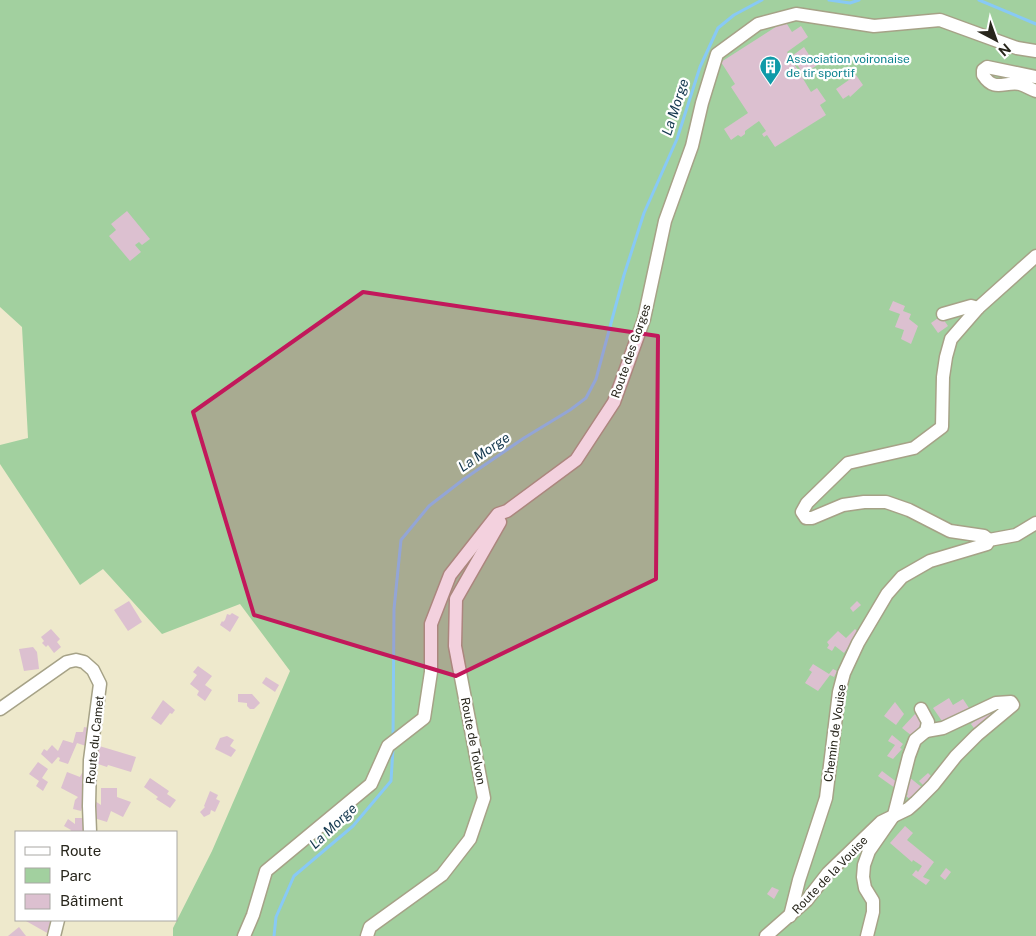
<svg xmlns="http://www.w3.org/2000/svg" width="1036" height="936" viewBox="0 0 1036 936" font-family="'Public Sans',sans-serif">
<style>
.green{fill:#a2d09f}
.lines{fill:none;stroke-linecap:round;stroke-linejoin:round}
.stream{stroke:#88c9f5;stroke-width:3}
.building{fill:#dcc0d0}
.minor-casing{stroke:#a6a287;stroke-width:15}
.minor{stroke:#fff;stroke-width:12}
.marked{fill:#c2185b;fill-opacity:0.2;stroke:#c2185b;stroke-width:4;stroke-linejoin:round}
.labels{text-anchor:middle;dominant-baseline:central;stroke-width:4.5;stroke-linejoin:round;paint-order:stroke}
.culture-label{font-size:12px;fill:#0d838f;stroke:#fff;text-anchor:start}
.street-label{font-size:12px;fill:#28261c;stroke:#fff}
.water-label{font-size:14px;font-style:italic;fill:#14384f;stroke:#fff}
</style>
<rect width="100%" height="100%" fill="#eee9cc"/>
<path class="green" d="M0 0H1036V936H173V928L212 851 290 671 240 604 162 634 103 569 80 585 0 464V445L28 438 22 327 0 307Z"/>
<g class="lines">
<g class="stream">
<path d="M829 0 850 3 859 0"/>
<path d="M979 0 1036 24"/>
<path d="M393 738 394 609 401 540 429 506 464 479 524 438 570 410 586 398 596 379 624 275 644 213 677 139 700 67 718 28 734 15 762 0"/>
<path d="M274 936 276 917 294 876 353 826 391 781 393 749"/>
</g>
</g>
<g class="building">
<path d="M785 21 792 32 801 26 808 37 787 52 811 92 817 88 826 101 820 105 826 115 775 147 767 135 764 137 762 134 766 131 759 121 745 131V134L741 137 738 135 731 140 724 129 748 113 731 87 735 84 721 62Z"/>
<path d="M804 47 816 66 803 74 792 56Z"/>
<path d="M856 75 863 85 850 97 849 95 843 99 836 89Z"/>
<path d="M127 211 150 239 142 245 139 242 135 245 141 252 130 261 109 236 116 230 111 224Z"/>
<path d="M893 301 905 306 903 311 911 314 909 319 918 326 911 344 901 339 904 330 895 327 900 314 889 310Z"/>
<path d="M941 316 948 326 938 333 931 323Z"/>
<path d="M129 601 142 622 128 631 114 610Z"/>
<path d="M857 601 861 605 853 612 850 608Z"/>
<path d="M232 613 239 617 230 632 220 625 222 621 223 622 225 620 227 614 230 615Z"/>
<path d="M51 629 60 639 57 642 61 647 54 653 48 645 46 647 42 643 44 641 41 637Z"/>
<path d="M855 629 858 632 844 653 835 646 832 651 827 648 829 645 827 642 838 631 846 638Z"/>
<path d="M33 647 37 652 39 669 24 671 19 649Z"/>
<path d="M813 664 829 674 833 669 837 671 834 677 830 675 818 691 805 683 812 672 809 670Z"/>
<path d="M198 666 212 676 205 685 212 690 205 701 197 695 199 691 190 684 197 675 193 672Z"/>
<path d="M266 677 279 685 275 692 262 683Z"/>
<path d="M238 694H252L260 703 254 709H250L247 706V703L238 702Z"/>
<path d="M949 698 953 705 963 699 969 708 944 724 933 708Z"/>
<path d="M163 700 175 710 172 714 170 713 161 725 151 718Z"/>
<path d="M895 702 904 714 896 725 884 716Z"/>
<path d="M991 709 996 715 976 731 971 724Z"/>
<path d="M915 714 924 721 912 736 902 728Z"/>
<path d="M84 727 89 728 86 746 77 743 68 764 59 761 60 758 58 757 52 764 41 754 44 749 47 751 52 745 58 751 63 740 73 743 76 732H83Z"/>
<path d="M892 735 903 744 900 748 902 749 893 759 887 756 895 745 888 741Z"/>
<path d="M227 736 234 740 230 746 236 750 231 757 215 749 220 738Z"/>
<path d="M96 745 136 757 131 772 108 765 107 767 95 763Z"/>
<path d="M38 762 48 769 42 778 48 782 43 791 36 786 39 781 29 774Z"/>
<path d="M882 771 898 783 895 788 878 776Z"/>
<path d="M67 772 80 777 82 773 87 774V792L81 811 73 809 75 800 78 797 61 788Z"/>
<path d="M928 773 933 778 925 787 919 781Z"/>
<path d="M909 777 924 789 911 800 906 796 908 794 904 791Z"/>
<path d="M150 778 169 791 167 794 176 800 170 808 156 799 158 797 144 787Z"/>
<path d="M101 788H117V797L131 802 123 817 111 811 107 822 94 818 95 801 101 805Z"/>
<path d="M210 791 218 795 216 799 220 801 215 812 211 810 210 814 204 817 200 812 205 807 204 806Z"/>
<path d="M75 818H83L88 832H70L71 830 64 826 68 819 75 824Z"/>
<path d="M905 826 913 833 907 840 934 862 923 877 930 880 926 885 912 875 916 870 918 872 922 866 913 860 912 862 890 843Z"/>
<path d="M946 868 951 872 945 880 940 876Z"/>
<path d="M772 887 779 890 774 899 767 894Z"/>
<path d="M27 920H53L49 934 26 921Z"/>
<path d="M19 927 26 936H8Z"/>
</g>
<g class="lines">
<defs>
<g id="minor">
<path d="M1036 77 987 67 983 70V75C995 93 1004 81 1020 84 1026 86 1031 89 1036 91"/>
<path d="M943 314 971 306 978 308"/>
<path d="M989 540 1016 535 1036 523"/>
<path d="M0 709 67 662 76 660 84 662 93 670 100 684 90 760 89 806 90 832"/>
<path d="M790 916 799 880 826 798 839 692 844 673 858 643 887 594 902 577 930 561 987 544 989 540 984 536 950 531 909 510 886 502H864L843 505 812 518H806L802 512 807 503 848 463 914 448 942 427 943 377 946 357 951 339 978 308 1036 256"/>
<path d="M54 936 58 920"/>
<path d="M244 936 253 915 266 871 371 784 388 746 424 718 431 672V624L450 575 498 514 507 511 576 460 614 402 644 319 665 221 692 146 702 103 717 54 758 24 796 14 874 26 940 20 1017 48 1036 51"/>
<path d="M367 936 370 927 442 875 470 839 484 798 455 646 456 599 500 522"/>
<path d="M766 936 807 900 828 873 881 822 908 809 916 802 933 785 956 756 977 735 1013 705 1011 702 996 703 943 728 926 731"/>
<path d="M867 936 873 912V901L865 888 863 877 864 865 869 851 894 815 909 756 915 740 926 731 928 722 921 709"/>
</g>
</defs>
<use href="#minor" class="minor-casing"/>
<use href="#minor" class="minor"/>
</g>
<path class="marked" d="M363 292 658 336 656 579 456 676 254 615 193 412Z"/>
<defs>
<symbol id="building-pin" viewBox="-11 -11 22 30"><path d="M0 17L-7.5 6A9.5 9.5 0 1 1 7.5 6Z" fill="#0f9aa8" stroke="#fff"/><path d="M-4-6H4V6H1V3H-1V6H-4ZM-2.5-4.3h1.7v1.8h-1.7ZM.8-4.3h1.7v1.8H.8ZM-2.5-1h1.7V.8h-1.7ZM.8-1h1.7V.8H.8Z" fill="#fff"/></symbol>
</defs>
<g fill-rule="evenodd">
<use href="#building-pin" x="758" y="54" width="25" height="34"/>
</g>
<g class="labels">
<g class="culture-label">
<text x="786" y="59">Association voironaise<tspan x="786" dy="14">de tir sportif</tspan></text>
</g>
<g class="street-label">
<text transform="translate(631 351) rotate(-71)">Route des Gorges</text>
<text transform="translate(835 733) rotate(-82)">Chemin de Vouise</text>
<text transform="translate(95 740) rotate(-84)">Route du Camet</text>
<text transform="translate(473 741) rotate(79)">Route de Tolvon</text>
<text transform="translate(830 875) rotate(-46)">Route de la Vouise</text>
</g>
<g class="water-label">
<text transform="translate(675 107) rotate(-72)">La Morge</text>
<text transform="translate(484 452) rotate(-34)">La Morge</text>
<text transform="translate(333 826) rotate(-43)">La Morge</text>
</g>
</g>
<rect x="15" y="831" width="162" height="90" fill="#ffffff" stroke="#a9a8a4"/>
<rect x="25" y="847" width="25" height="8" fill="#ffffff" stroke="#a9a8a4"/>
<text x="60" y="856" font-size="15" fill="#28261c">Route</text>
<rect x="25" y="868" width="25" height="15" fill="#a2d09f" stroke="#a9a8a4"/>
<text x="60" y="881" font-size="15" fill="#28261c">Parc</text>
<rect x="25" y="894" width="25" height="15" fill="#dcc0d0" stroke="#a9a8a4"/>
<text x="60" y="906" font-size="15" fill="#28261c">Bâtiment</text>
<g transform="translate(996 40) rotate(139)" stroke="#ffffff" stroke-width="4" paint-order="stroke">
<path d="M0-4L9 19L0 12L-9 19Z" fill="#28261c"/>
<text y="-8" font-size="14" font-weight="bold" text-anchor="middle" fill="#28261c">N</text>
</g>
</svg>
